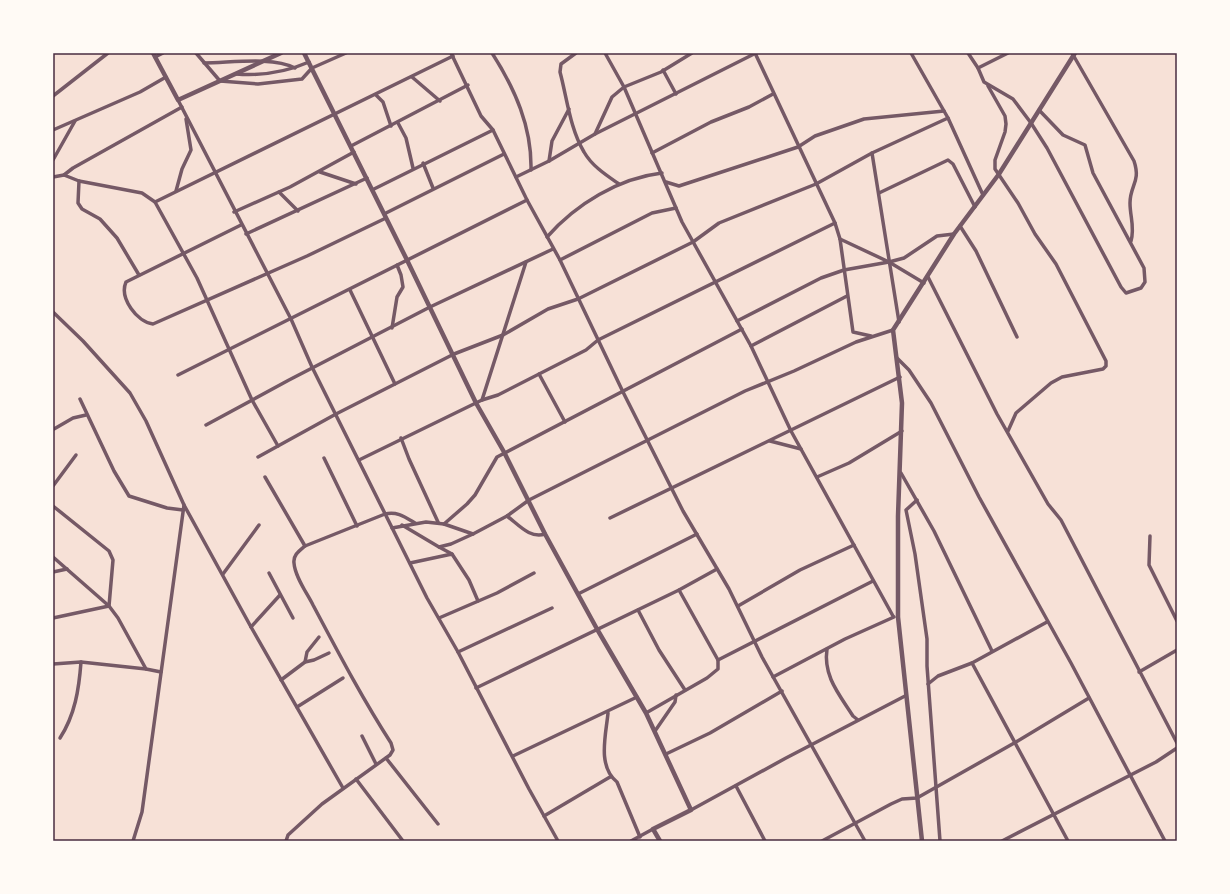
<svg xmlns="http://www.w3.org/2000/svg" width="1230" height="894" viewBox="0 0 1230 894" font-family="'DejaVu Sans',sans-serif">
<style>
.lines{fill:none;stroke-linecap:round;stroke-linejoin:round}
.minor{stroke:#755966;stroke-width:3.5}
.tertiary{stroke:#755966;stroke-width:4.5}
.neatline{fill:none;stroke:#4a2c40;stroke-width:1.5}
</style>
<rect width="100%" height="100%" fill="#f7e1d7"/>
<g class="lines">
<g class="minor">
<path d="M196 53 220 81 258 84 302 79 312 68 346 53"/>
<path d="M451 53 481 116 493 130 527 200 560 260 623 392 683 511 729 589 762 657 865 841"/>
<path d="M492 53C515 89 532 127 531 170"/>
<path d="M576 53 561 64 560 72C567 98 570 129 584 152 592 166 606 175 619 184"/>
<path d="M605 53 624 87 682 222 751 346 791 431 893 616"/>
<path d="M755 53 835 223 840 239 853 332 871 336"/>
<path d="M911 53 948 118 983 195"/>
<path d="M968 53 978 68 984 82 1013 99 1031 123 1047 148 1121 287 1126 293 1141 288 1145 282 1144 268 1093 173 1085 145 1063 135 1039 110"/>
<path d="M1072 53 1134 161C1141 182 1130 185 1130 203 1130 217 1135 227 1131 241"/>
<path d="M155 57 163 53"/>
<path d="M204 63C230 63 272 56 295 68"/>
<path d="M978 68 1008 53"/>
<path d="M663 70 676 94"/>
<path d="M236 74C261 76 286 72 309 62"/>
<path d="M412 77 440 101"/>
<path d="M988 86 1005 116 1006 124 1005 132 995 160V169L1018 203 1035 234 1056 264 1106 361V366L1103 369 1062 377 1051 383 1016 413 1008 431"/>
<path d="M376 95 383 102 391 126"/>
<path d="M53 96 108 53"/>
<path d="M178 100 291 319 312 367 427 598 458 652 529 789 558 841"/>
<path d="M398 123 406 138 413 168"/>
<path d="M53 130 140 92 166 77"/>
<path d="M595 134 612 97 624 87 661 72 692 53"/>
<path d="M351 146 468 85"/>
<path d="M652 153 711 122 749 107 773 94"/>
<path d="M872 153 899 322"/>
<path d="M53 160 75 121"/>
<path d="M549 161 552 141 569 109"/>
<path d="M423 163 433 188"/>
<path d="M320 172 356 184"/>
<path d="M64 175 79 181 142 193 155 202 197 278 252 400 278 446"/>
<path d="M53 177 64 175 73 168 182 107"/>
<path d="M516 177 549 161 595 134 756 53"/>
<path d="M79 181 78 203 82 209 100 219 117 238 139 275"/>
<path d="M666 182 679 186 682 185 798 147 815 136 864 119 944 111"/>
<path d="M372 190 493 130"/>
<path d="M176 191 182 169 191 150 186 119"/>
<path d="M279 192 298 211"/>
<path d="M879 193 948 160 953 164 975 207"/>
<path d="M155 202 453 56"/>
<path d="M234 212 290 187 354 152"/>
<path d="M384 214 504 154"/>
<path d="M241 225 126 282C119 298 137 322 153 324L307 256 386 218"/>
<path d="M960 226 976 251 1017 337"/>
<path d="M246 234 367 178"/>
<path d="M547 237C576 204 619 178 662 173"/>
<path d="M560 260 652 213 676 208"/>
<path d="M889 262 904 258 937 236 954 234"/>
<path d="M889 262 924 283"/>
<path d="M928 277 997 414 1048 504 1061 520 1177 743"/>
<path d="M350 290 395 384"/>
<path d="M53 312 83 341 130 393 146 421 184 505 251 627 343 788"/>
<path d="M737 321 821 278 844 270 889 262 840 239"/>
<path d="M392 328 397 297 403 287 401 275 397 265"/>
<path d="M751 346 847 296"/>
<path d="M897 358 909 370 931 403 979 497 1071 663 1165 841"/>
<path d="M539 374 565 422"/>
<path d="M178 375 527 200"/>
<path d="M80 399 114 471 129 496 167 508 183 510"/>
<path d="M482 400 526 262"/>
<path d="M206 425 289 380 430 307 553 249"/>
<path d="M54 429 73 418 86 415"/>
<path d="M401 438 409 459 438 522"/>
<path d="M770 441 801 449"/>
<path d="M258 457 336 414 454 354 503 335 548 309 578 299 693 242 719 223 816 184 872 153 948 118"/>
<path d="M324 458 357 526"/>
<path d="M359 460 482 400 498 395 586 350 598 340 835 223"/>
<path d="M901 473 934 531 992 651"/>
<path d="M265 477 305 546"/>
<path d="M817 477 849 463 902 431"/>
<path d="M53 486 76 455"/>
<path d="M917 500 906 510 915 554 927 639V666L940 841"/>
<path d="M53 506 109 551 113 560 109 606 53 618"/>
<path d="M507 516C519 525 530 539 545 534"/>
<path d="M610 518 900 377"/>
<path d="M444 524 473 534"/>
<path d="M402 525 439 547 451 544 473 534 507 516 529 500 745 391 794 371 856 342 893 330"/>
<path d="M392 528 426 522 444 524 467 504 475 495 497 457 742 329"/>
<path d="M1150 536 1149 565 1177 621"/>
<path d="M439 547 452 554"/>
<path d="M53 557 109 606 118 618 146 669 161 672"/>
<path d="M410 563 452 554 469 580 478 601"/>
<path d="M53 572 67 569"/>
<path d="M269 573 293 618"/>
<path d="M223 574 259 525"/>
<path d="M578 594 697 534"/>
<path d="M738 606 800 570 854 545"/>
<path d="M638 610 659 650 685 690"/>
<path d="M439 618 497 593 534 573"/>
<path d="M251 627 280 595"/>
<path d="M827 649C823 676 839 694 853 716L858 720"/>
<path d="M458 652 552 608"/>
<path d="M718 660 873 581"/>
<path d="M305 662 307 652 319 637"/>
<path d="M972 663 1068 841"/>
<path d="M53 664 81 662 146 669"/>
<path d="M1139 672 1177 650"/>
<path d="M773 677 845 639 894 617"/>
<path d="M281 680 305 662 314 660 329 653"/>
<path d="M928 684 938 676 972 663 1047 622"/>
<path d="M476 688 679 590 717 569"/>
<path d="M297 707 343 678"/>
<path d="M608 713C606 735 597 766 617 782L640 837"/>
<path d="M646 713 707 678 718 669V660L679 590"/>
<path d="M655 731 675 702 676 695"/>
<path d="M362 736 376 764"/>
<path d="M60 738C75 715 79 689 81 662"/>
<path d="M666 754 710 733 782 691"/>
<path d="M513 756 637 697"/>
<path d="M386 758 438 824"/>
<path d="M356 779 403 841"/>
<path d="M736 786 765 841"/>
<path d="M691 810 786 758 905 696"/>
<path d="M544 816 610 777"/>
<path d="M133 841 142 812 184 505"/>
<path d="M286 841 288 835 322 804 390 755 393 750 391 743C362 698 338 652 313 605 307 593 295 577 294 563 293 555 299 551 305 546L385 514C397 511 405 517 415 523"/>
<path d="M631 841 653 829"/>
<path d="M822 841 891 804 902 799 917 798 1016 742 1089 698"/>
<path d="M1002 841 1156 762 1177 748"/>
</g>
<g class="tertiary">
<path d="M153 53 178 100 281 53"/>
<path d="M304 53 407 260 476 403 504 452 545 534 597 629 646 713 691 810 653 829 660 841"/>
<path d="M922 841 898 617V516L902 403 893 330 954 234 999 174 1075 53"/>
</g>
</g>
<rect width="1230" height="894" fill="none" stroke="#fffaf5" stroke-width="108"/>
<rect x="54" y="54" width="1122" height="786" class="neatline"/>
</svg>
